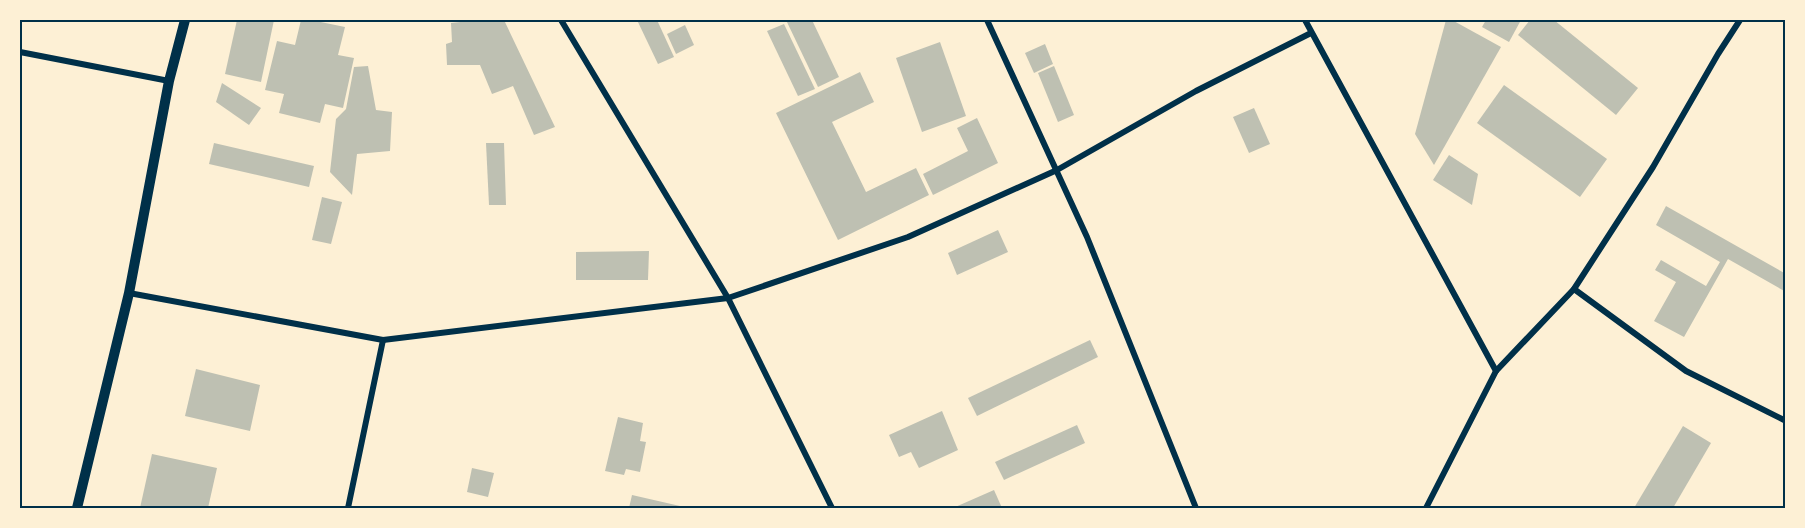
<svg xmlns="http://www.w3.org/2000/svg" width="1805" height="528" viewBox="0 0 1805 528" font-family="Helvetica,sans-serif">
<style>
.building{fill:#bec0b2}
.lines{fill:none;stroke-linecap:round;stroke-linejoin:round}
.minor{stroke:#003049;stroke-width:6}
.tertiary{stroke:#003049;stroke-width:10}
.neatline{fill:none;stroke:#003049;stroke-width:2}
</style>
<rect width="100%" height="100%" fill="#fdf0d5"/>
<g class="building">
<path d="M237 20H274L261 82 225 74Z"/>
<path d="M301 20H311L345 27 338 55 354 58 343 108 325 104 320 123 279 113 284 94 265 90 277 41 295 45Z"/>
<path d="M479 20H504L555 127 534 135 513 86 492 94 480 65H447L446 44 452 42 451 23Z"/>
<path d="M637 20H657L674 57 658 64Z"/>
<path d="M786 20H812L839 77 818 87Z"/>
<path d="M1446 20H1452L1501 47 1434 165 1415 134Z"/>
<path d="M1486 20H1521L1509 42 1482 27Z"/>
<path d="M1530 20H1554L1638 88 1616 115 1518 35Z"/>
<path d="M784 24 815 89 798 96 767 31Z"/>
<path d="M685 25 694 45 676 54 667 34Z"/>
<path d="M940 42 966 116 922 132 896 58Z"/>
<path d="M1045 44 1053 64 1034 73 1025 53Z"/>
<path d="M368 66 376 110 392 112 390 151 357 154 352 195 330 172 336 119 346 109 354 67Z"/>
<path d="M1054 66 1074 115 1058 122 1038 73Z"/>
<path d="M860 72 874 102 832 122 866 192 916 168 929 195 838 240 776 113Z"/>
<path d="M222 83 261 108 249 125 216 102Z"/>
<path d="M1504 85 1607 159 1580 197 1477 123Z"/>
<path d="M1254 108 1270 144 1249 153 1233 117Z"/>
<path d="M977 118 998 163 933 195 923 174 968 151 957 128Z"/>
<path d="M214 143 314 166 309 187 209 164Z"/>
<path d="M486 143H504L506 205H489Z"/>
<path d="M1449 155 1478 174 1472 205 1433 180Z"/>
<path d="M322 197 342 202 331 244 312 240Z"/>
<path d="M1666 206 1786 274V292L1728 259 1684 337 1654 321 1676 282 1655 270 1661 260 1706 286 1720 262 1656 225Z"/>
<path d="M998 230 1008 252 957 275 948 253Z"/>
<path d="M649 251 648 280H576V252Z"/>
<path d="M1090 340 1098 357 977 416 968 398Z"/>
<path d="M196 369 260 385 250 431 185 416Z"/>
<path d="M942 411 958 450 919 468 911 452 899 457 889 435Z"/>
<path d="M618 417 643 423 640 441 646 442 640 472 626 469 624 475 605 471Z"/>
<path d="M1077 425 1085 443 1004 480 995 462Z"/>
<path d="M1683 426 1711 443 1673 508H1634Z"/>
<path d="M152 454 217 468 208 508H140Z"/>
<path d="M472 468 494 473 488 497 467 492Z"/>
<path d="M994 490 1002 508H953Z"/>
<path d="M632 495 680 506 679 508H629Z"/>
</g>
<g class="lines">
<g class="minor">
<path d="M561 20 728 298 832 508"/>
<path d="M987 20 1087 237 1196 508"/>
<path d="M1305 20 1496 371"/>
<path d="M20 52 169 81"/>
<path d="M1574 289 1686 371 1786 421"/>
<path d="M129 293 383 340 728 298 908 237 1057 170 1196 91 1311 33"/>
<path d="M348 508 383 340"/>
<path d="M1426 508 1496 371 1574 289 1653 167 1718 54 1740 20"/>
</g>
<path class="tertiary" d="M77 508 129 293 169 81 185 20"/>
</g>
<rect width="1805" height="528" fill="none" stroke="#fdf0d5" stroke-width="42"/>
<rect x="21" y="21" width="1763" height="486" class="neatline"/>
</svg>
